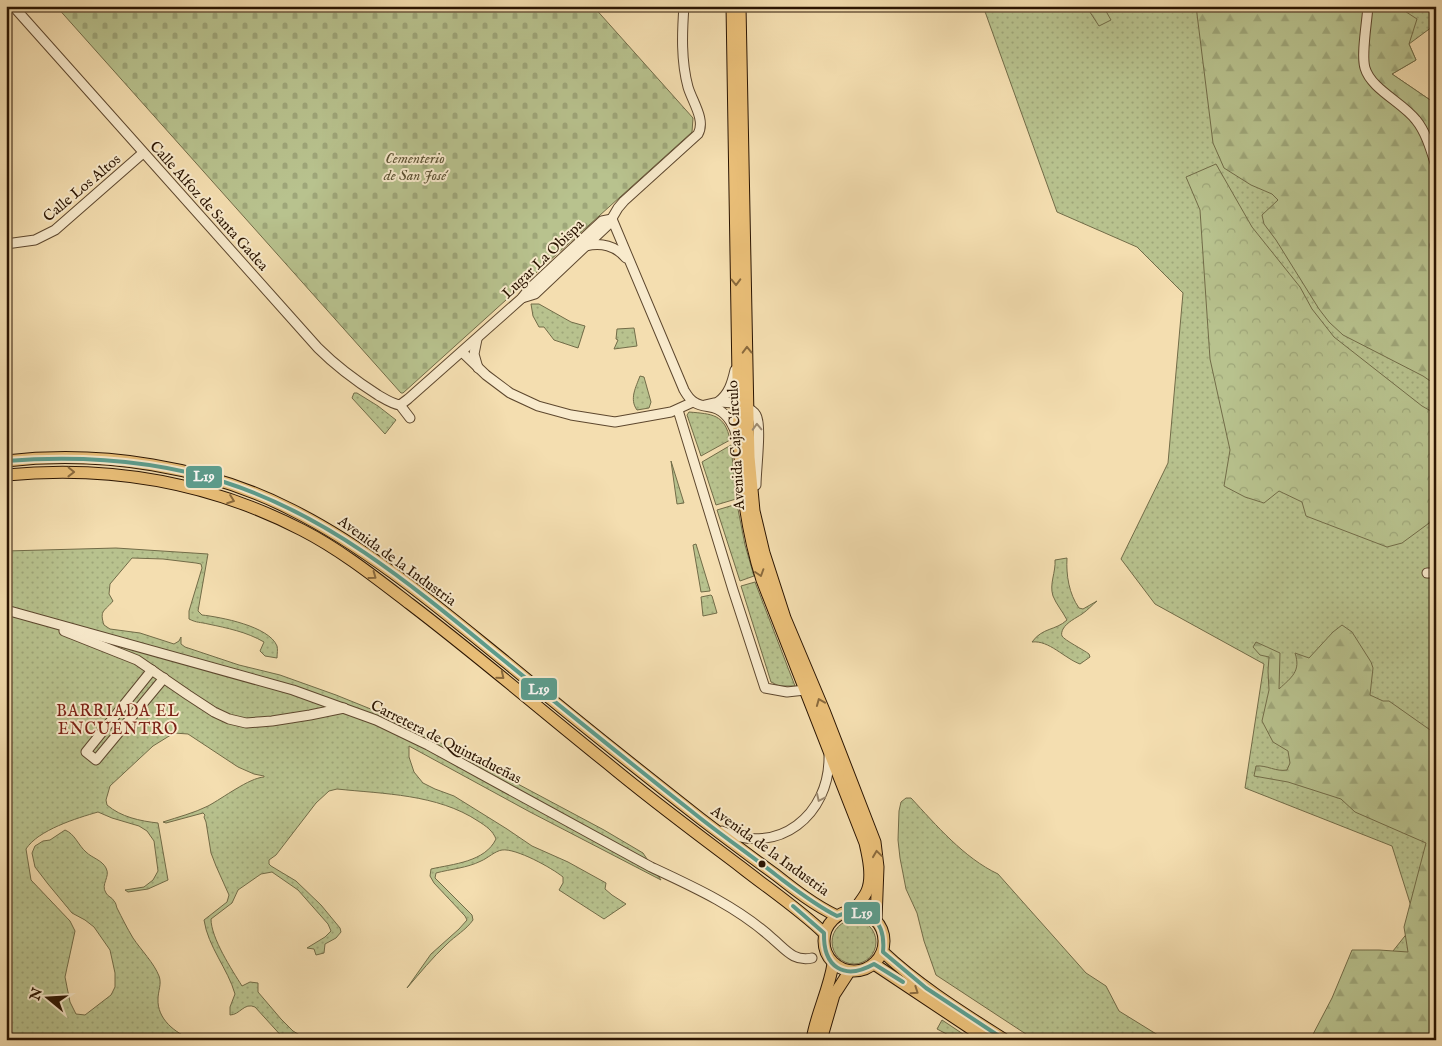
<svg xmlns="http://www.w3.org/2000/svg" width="1442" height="1046" viewBox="0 0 1442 1046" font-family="'IM FELL English',serif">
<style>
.grass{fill:url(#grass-dots);stroke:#726c48}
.forest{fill:url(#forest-firs);stroke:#726c48}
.cemetery{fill:url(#cemetery-stones);stroke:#726c48}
.park{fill:url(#park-crowns);stroke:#726c48}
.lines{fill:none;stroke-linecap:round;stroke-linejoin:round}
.minor-casing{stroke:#5d472e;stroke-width:11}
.major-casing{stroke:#2b1502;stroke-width:13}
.minor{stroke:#f8eacc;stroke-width:9}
.major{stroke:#eabf78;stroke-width:11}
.bus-1-casing{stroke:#f8eacc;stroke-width:8}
.bus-1{stroke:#5c9e8f;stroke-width:4}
.oneway{stroke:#8a6a3d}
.oneway2{stroke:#9c8a71}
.bus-dot{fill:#2b1502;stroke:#f8eacc;stroke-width:2}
.labels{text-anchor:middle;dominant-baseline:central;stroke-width:4;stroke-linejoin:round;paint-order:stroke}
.park-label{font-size:15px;font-style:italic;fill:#5c5233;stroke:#f8eacc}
.street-label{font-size:15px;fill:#2b1502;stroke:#f8eacc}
.neighbourhood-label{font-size:16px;letter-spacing:1px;fill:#7a1f14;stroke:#f8eacc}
.line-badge{stroke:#f8eacc;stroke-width:2}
.badge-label{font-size:14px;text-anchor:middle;font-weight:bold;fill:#fff}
</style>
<defs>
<pattern id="grass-dots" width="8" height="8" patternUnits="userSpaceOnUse" patternTransform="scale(1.25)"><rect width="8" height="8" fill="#b8c28e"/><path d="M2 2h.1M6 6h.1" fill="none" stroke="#9ea679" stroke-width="1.8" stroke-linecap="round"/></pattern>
<pattern id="forest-firs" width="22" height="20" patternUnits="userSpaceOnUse" patternTransform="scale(1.25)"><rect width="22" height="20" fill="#b8c28e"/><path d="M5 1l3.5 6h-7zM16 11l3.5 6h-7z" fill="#9ea679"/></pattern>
<pattern id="cemetery-stones" width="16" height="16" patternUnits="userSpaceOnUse" patternTransform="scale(1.25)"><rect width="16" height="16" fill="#b8c28e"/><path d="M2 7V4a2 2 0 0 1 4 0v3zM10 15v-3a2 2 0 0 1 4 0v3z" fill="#9ea679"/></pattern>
<pattern id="park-crowns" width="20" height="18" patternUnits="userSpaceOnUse" patternTransform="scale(1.25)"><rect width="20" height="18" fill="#b8c28e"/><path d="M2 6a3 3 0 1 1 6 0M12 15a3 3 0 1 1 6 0" fill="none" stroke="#9ea679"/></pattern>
</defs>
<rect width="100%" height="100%" fill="#f4deb0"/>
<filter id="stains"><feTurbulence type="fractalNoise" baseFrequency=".004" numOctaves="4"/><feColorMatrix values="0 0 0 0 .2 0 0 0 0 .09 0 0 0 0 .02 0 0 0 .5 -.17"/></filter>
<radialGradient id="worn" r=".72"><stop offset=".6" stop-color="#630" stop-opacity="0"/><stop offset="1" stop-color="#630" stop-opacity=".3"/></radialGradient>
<g class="grass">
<path d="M983 6H1436V24L1409 44 1416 60 1392 74 1436 104V1040L1366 985 1416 922 1392 846 1245 788 1264 664 1155 604 1121 559 1168 463 1183 293 1137 247 1057 212Z"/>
<path d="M531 304H539L571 322 585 326 578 348 554 340 544 327H539L533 316Z"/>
<path d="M634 328 637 346 614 349 618 340 616 339 617 329Z"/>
<path d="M640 376 644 377 651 402 649 408 637 410C629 399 636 387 640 376Z"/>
<path d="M354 393H357L378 406 396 420 385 434 352 398Z"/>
<path d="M689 412C712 414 725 414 730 440L701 456 687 415Z"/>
<path d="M731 445 736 499 716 505 702 462Z"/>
<path d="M671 461 684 503 677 504Z"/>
<path d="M737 504 745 545 754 576 740 581 717 510Z"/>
<path d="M696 544 710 590V591L701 592 693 545Z"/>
<path d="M116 548 208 554 198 611 202 615C220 617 269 626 277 646 278 649 277 654 277 658L265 656 260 651 264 642C247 632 227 628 208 624 200 622 197 623 189 619V611L202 568 201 564 196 563 163 559 132 558 110 584 109 594 113 601C105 611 99 610 104 625L110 629 140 633 174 644 179 641 181 637V644L185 647 239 665 280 675 336 695 398 720 604 830 643 853 661 880 530 812 409 746V757L414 772 423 783 435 789 454 796 507 829 532 846 568 862 606 883 605 889 612 895 626 904 604 919 559 890 563 883V877C552 868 516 848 502 850 495 851 488 858 481 861 467 868 451 869 436 873L435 878 472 915 473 920C466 930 455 936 447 944 432 958 420 973 407 988L431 954 459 929 467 920 465 916 434 883 430 876 431 869C453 864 485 862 496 839 493 831 486 826 478 821 437 794 384 794 337 789L329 791 316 803 276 855 269 860V864L271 866 296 881 321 905 340 928 341 932 336 938 325 944 324 953 316 955 314 949 307 948 325 937 331 931 328 924 298 890 272 872 261 874 238 890 232 903 211 919C211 938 232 970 242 986L250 982 258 983V992L281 1019 293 1031 303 1037 313 1040H285L255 1007C244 1002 240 1015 230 1015V1007L235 994C228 969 208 947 204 920L227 902 229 895 216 866 211 853 206 822 204 817 205 815 203 813 166 823 163 822C178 817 194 813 208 806 223 798 249 778 264 777V776L254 774 238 767 188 734 174 733 153 746 110 786 106 800 107 805C121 817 140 821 158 823L168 880 148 889 128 892 125 890 144 887 153 880 158 871 154 841 147 831 139 826 112 818 98 812C77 818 38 830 26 849L31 880 70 921 75 931 65 977 70 1002 76 1014 85 1015 111 995 115 987V973L110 950 94 927 85 920 72 913 48 884 35 867 32 853 35 846 43 841 50 840 65 830C75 834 78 845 86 852 92 858 102 860 106 868 111 877 100 884 106 893 108 897 112 897 114 901 116 903 116 905 117 908 122 918 127 928 133 938 141 950 154 963 159 976 162 984 158 991 158 999 157 1019 175 1033 193 1040H6V551Z"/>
<path d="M1067 558C1066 575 1069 594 1079 608L1083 609 1097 601C1092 605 1088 610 1082 614 1076 618 1067 622 1063 629 1062 631 1061 634 1062 636 1064 640 1084 650 1089 654L1090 657 1080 664C1064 658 1049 640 1032 642 1043 627 1055 631 1067 620 1063 612 1056 604 1053 596 1049 584 1056 572 1055 560Z"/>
<path d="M755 582 795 686H779L771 682 741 586Z"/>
<path d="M711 595 712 596 717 613 703 616 701 597Z"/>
<path d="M906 798H911C936 825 964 858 998 874L1086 973 1106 986 1119 1011 1166 1040H1035L936 975 924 941 917 913 906 889 900 858 898 840 899 811 901 802Z"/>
<circle cx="854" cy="942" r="22"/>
<path d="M942 1020 972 1040H958L937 1029Z"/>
</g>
<g class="forest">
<path d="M1086 6H1103L1111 20 1099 26Z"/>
<path d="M1196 6H1397L1417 19 1409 44 1416 60 1392 74 1436 104V385L1423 376 1343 335 1329 322 1319 309 1276 240 1264 224 1262 215 1278 200 1272 194 1251 185 1224 168 1213 143Z"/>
<path d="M1342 625 1352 632 1371 662 1373 668 1370 695 1383 701H1389L1433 732 1436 715V1040H1310L1332 998 1352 950H1379L1408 952 1404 927 1426 843 1355 812 1341 799 1288 782 1254 776 1256 766C1267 765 1276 772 1287 770L1290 763 1288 751 1273 742 1262 721 1269 690 1268 671 1269 657 1260 655 1253 647 1256 642 1280 653 1279 689C1292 677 1301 671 1295 653L1309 658 1333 632Z"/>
</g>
<path class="cemetery" d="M56 6H593L693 118 692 132 403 393H401Z"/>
<path class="park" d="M1216 164 1252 227 1300 287 1312 309 1334 337 1422 406 1436 414V518L1402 543 1387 547 1306 516 1302 502 1279 491 1264 503 1245 497 1224 486 1230 450 1210 359 1200 210 1186 177Z"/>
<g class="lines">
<defs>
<g id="minor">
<path d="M13 6 318 348C336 366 356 381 378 395 385 399 392 404 400 405"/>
<path d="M1368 6C1367 22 1361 55 1365 68 1371 89 1402 102 1416 120 1426 132 1431 150 1436 166"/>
<path d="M612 219 684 390C687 395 689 399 694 402 701 407 710 406 717 409 728 414 735 427 737 438"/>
<path d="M1436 241 1435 245 1436 254"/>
<path d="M6 244 35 240 55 230 143 153"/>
<path d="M586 246C601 242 616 246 626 258"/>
<path d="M522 298 535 294 608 225 618 208 624 201 698 134C706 120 692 101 688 87 681 61 682 33 684 6"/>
<path d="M477 339 474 354 478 368"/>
<path d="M462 352 486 375 510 393 538 406 571 415 615 422 671 412 693 402"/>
<path d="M718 402C729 394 732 383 735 370"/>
<path d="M400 405 408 399 522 298 529 289 602 221 612 219"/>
<path d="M400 405 410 418"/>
<path d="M705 405C719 401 730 401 743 406 748 408 753 410 756 415 762 425 756 470 756 485"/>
<path d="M678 410 733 590 765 688 787 692 805 690"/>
<path d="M1427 573H1436"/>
<path d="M6 610 293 690 376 720 428 745 651 867C694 887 738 907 773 939 786 950 794 962 812 958"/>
<path d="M64 631 137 660 188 695 214 712 229 719 246 723 272 721 310 715 344 708"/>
<path d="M152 670 86 752 96 760 164 678"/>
<path d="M722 831C778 857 830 815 829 756"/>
</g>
<g id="major">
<path d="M732 6 739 439C741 487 747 533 762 580L865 843C868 856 873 877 867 891 864 898 858 904 854 911"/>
<path d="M740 6 748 417 749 457 754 511 764 553 785 618 825 713 875 842 878 867 876 920"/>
<path d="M6 461C101 450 206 466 292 510 370 549 439 608 507 663 571 716 636 768 701 819 726 838 751 857 776 875 795 890 814 905 837 916"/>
<path d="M6 475C110 465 209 482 302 530 341 550 376 578 410 604 477 655 541 710 607 763 650 799 696 833 741 867 769 889 799 909 824 933"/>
<circle cx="854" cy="941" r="30"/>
<path d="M883 952C919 986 963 1013 1005 1040"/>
<path d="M874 964 988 1040"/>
<path d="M812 1040C816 1014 829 990 833 964"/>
<path d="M821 1040 834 995 849 972"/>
</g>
</defs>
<use href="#minor" class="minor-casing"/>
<use href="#major" class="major-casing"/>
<use href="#minor" class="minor"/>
<use href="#major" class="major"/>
<defs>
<g id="bus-1">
<path d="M6 461C80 455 153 460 224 482 328 515 413 586 496 654 560 706 625 759 690 810 718 833 748 853 776 875 796 890 815 905 837 916 867 904 886 920 883 952L926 988 1005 1040"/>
<path d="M793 906 824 933C823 967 844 981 874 964L903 982"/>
</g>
</defs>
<use href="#bus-1" class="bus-1-casing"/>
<use href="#bus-1" class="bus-1"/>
</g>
<defs><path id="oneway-chevron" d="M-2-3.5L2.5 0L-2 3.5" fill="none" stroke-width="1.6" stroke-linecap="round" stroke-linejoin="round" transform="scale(1.25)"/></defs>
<g class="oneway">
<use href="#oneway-chevron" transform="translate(736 282) rotate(89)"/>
<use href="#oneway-chevron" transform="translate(747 350) rotate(-91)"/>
<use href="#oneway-chevron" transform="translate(71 472) rotate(1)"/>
<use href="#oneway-chevron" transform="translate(231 500) rotate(20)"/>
<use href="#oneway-chevron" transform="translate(760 573) rotate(72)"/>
<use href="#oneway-chevron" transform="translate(373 576) rotate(36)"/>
<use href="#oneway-chevron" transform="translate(501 676) rotate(39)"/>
<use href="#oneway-chevron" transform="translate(820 702) rotate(-112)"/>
<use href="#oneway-chevron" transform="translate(877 854) rotate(-98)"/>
<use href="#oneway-chevron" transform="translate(915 991) rotate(34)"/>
</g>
<g class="oneway2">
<use href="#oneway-chevron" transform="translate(757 427) rotate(-92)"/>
<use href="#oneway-chevron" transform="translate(820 798) rotate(115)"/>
</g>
<circle class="bus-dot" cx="762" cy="864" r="4.5"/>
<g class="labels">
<g class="park-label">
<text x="415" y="158">Cementerio<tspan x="415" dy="17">de San José</tspan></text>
</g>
<g class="street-label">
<text transform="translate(82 188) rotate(-40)">Calle Los Altos</text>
<text transform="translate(209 206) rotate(48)">Calle Alfoz de Santa Gadea</text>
<text transform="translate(543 259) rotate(-44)">Lugar La Obispa</text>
<text transform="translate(736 445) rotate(-93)">Avenida Caja Círculo</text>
<text transform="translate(397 561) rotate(36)">Avenida de la Industria</text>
<text transform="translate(446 742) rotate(27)">Carretera de Quintadueñas</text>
<text transform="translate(770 851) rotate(36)">Avenida de la Industria</text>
</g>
<g class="neighbourhood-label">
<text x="118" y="712">BARRIADA EL<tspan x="118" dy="18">ENCUENTRO</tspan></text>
</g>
</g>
<g class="line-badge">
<rect x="185" y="465" width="38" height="24" rx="5" fill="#5c9e8f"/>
<rect x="520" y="677" width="38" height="24" rx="5" fill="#5c9e8f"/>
<rect x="843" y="901" width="38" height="24" rx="5" fill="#5c9e8f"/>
</g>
<g class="badge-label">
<text x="204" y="481">L19</text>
<text x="539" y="694">L19</text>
<text x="862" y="918">L19</text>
</g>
<rect width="1442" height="1046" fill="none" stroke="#f4deb0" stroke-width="25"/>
<rect x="8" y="8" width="1427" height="1031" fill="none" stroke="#2b1502" stroke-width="2.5"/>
<rect x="12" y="12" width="1417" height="1021" fill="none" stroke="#2b1502"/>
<g transform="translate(48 998) rotate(288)" stroke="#f8eacc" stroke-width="4" paint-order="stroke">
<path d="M0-4L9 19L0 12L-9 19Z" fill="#2b1502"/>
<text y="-8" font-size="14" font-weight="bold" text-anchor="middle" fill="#2b1502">N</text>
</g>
<rect width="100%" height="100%" filter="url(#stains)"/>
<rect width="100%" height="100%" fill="url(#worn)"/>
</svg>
